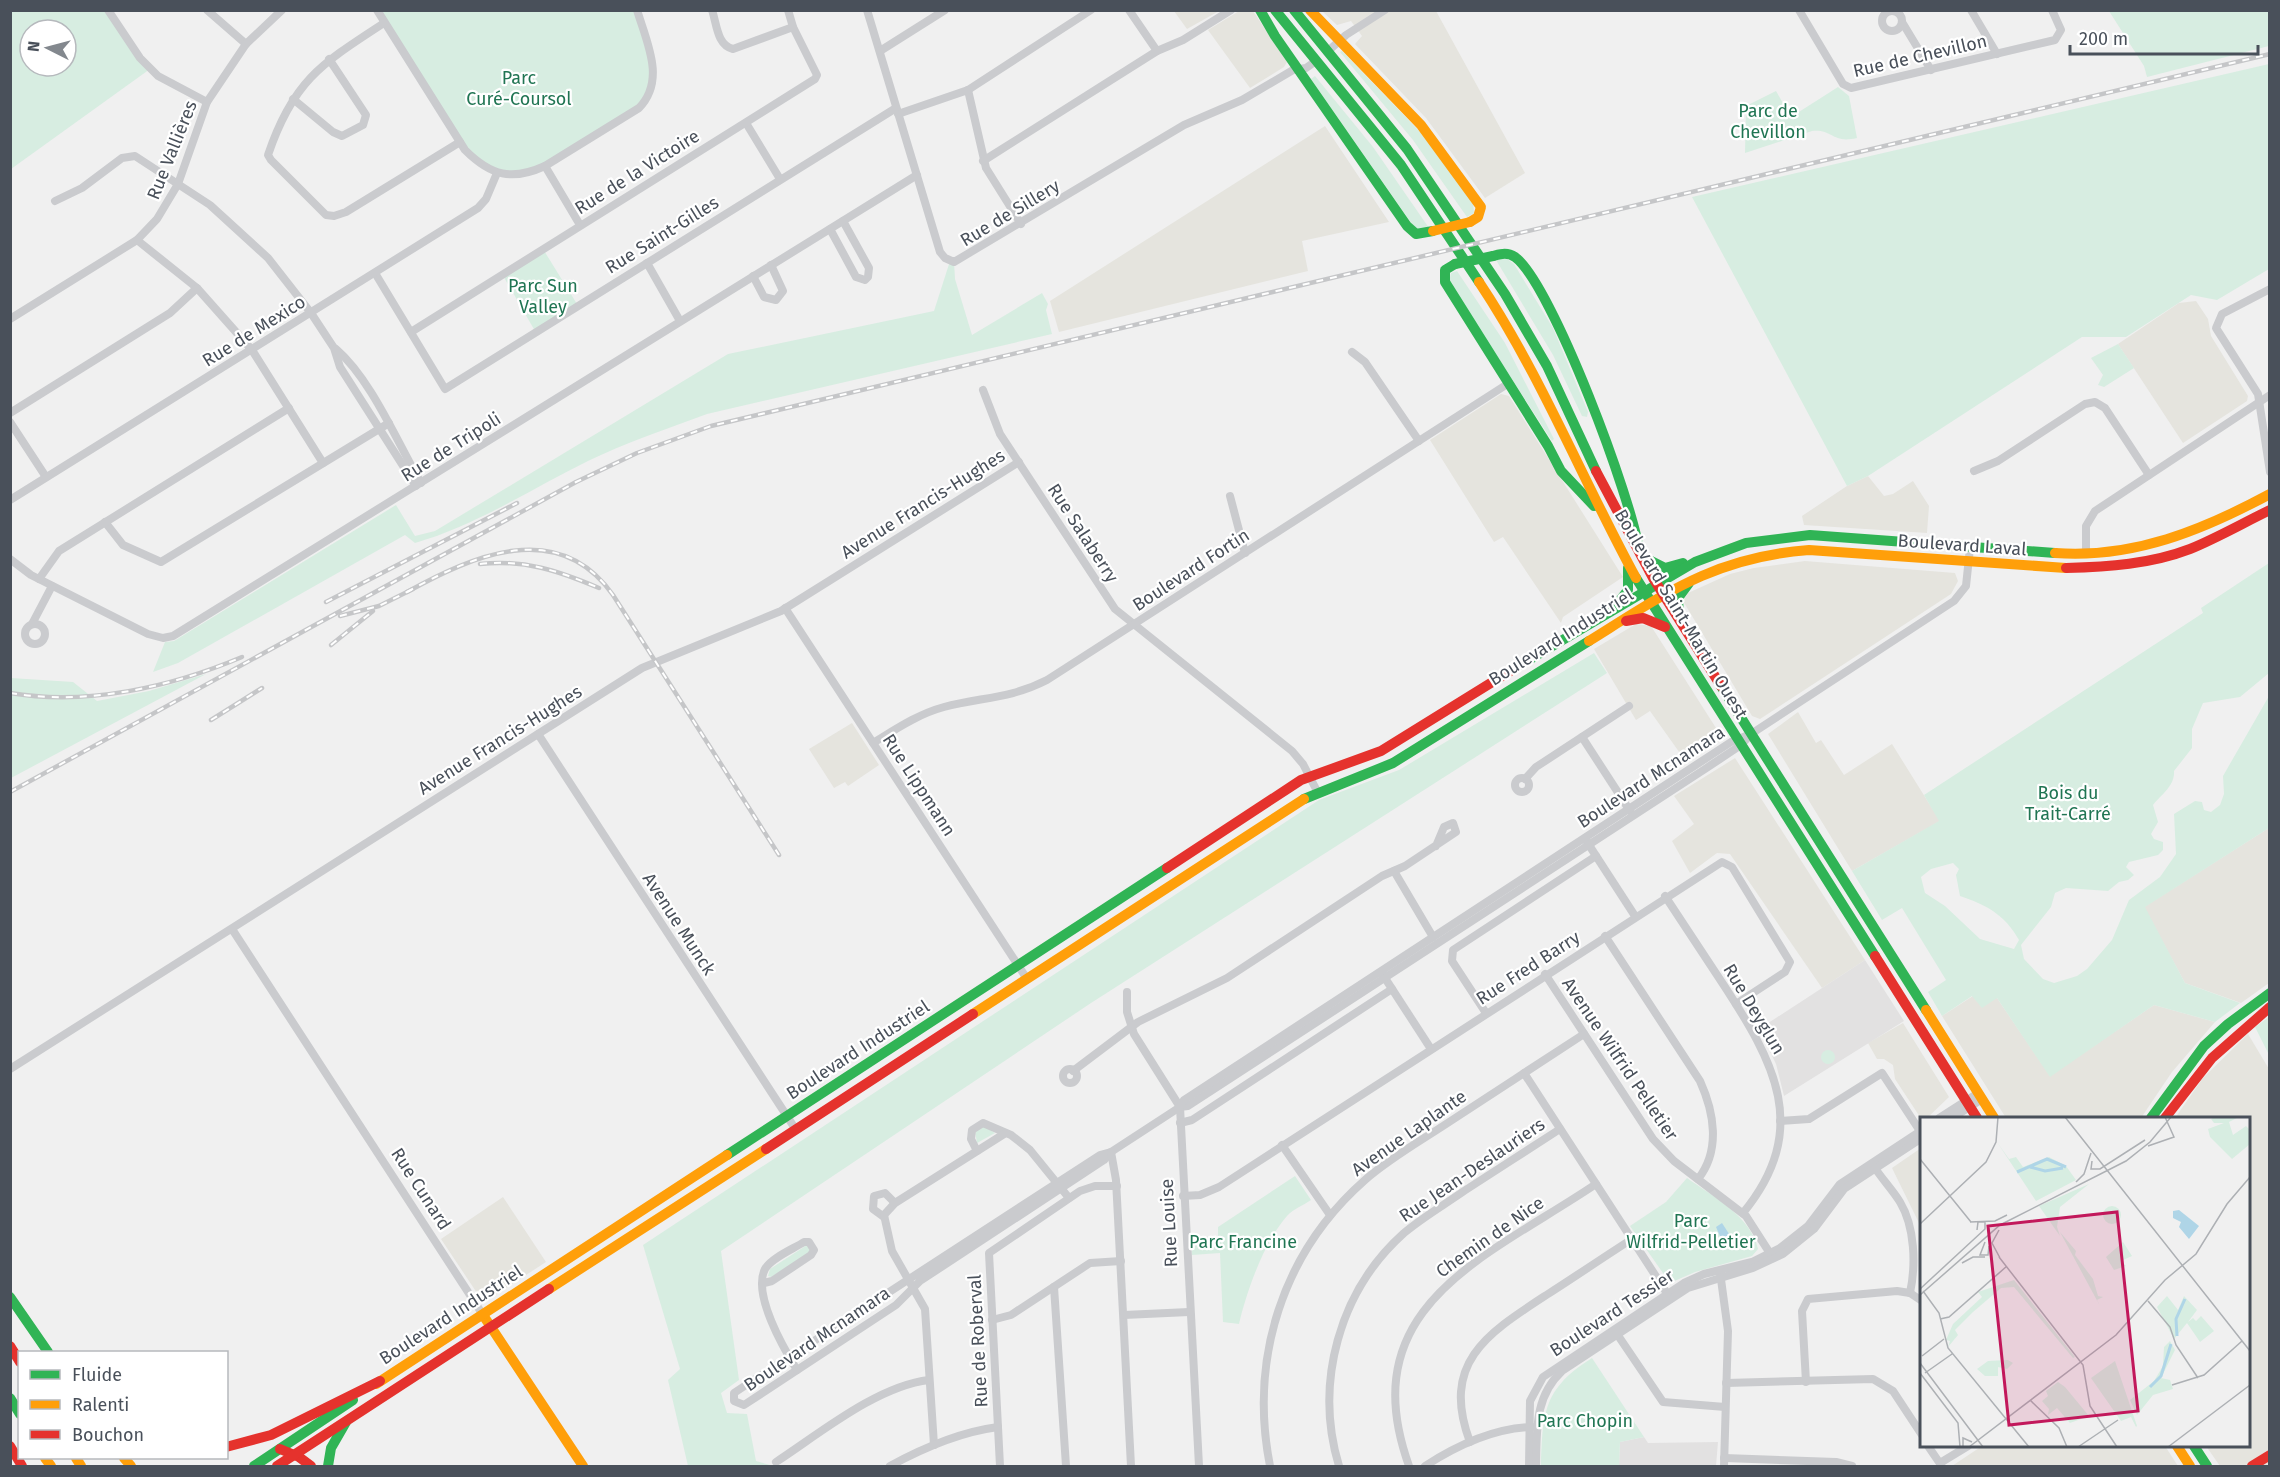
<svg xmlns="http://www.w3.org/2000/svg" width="2280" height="1477" viewBox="0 0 2280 1477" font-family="'Fira Sans',sans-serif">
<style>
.commercial{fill:#e5e4de}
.education{fill:#e2e1e1}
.green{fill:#d7ede1;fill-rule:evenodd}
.water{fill:#afd5e7}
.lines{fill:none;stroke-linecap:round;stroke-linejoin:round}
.street{stroke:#cacbce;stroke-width:8}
.fast{stroke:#30b455;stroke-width:10}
.slow{stroke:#ff9f0a;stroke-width:10}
.jam{stroke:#e5322d;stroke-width:10}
.rail-casing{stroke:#c5c6c8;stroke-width:4.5}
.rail{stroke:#fff;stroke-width:2;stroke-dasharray:7;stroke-linecap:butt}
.fast-bridge{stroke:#30b455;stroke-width:10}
.slow-bridge{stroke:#ff9f0a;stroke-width:10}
.labels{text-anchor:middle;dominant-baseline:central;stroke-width:4.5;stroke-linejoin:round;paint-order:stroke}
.street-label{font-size:18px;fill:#49505a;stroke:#fff}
.park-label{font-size:18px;fill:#207553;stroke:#fff}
.inset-river{fill:none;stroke:#afd5e7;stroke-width:3}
.inset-road{fill:none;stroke:#adb0b4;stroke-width:1.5}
.view{fill:#c2185b;fill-opacity:0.15;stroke:#c2185b;stroke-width:3}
.inset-edge{fill:none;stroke:#49505a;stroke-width:3}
</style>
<rect width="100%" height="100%" fill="#f0f0f0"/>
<g class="commercial">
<path d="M1386 10 1436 11 1525 173 1485 198 1426 118 1355 44 1362 36 1351 21 1337 25 1322 11Z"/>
<path d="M1174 11H1219L1187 29Z"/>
<path d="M1239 11H1253L1287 62 1284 67 1250 88 1208 30Z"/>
<path d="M1325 126 1389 222 1302 241 1308 271 1059 332 1050 301Z"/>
<path d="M2196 301 2208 319 2211 336 2248 396 2247 401 2183 443 2118 344 2179 303Z"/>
<path d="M1501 394 1509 396 1623 577 1563 617 1561 623 1503 537 1494 542 1430 440Z"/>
<path d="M1868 476 1884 496 1893 494 1913 481 1929 506 1927 533 1804 525 1802 516 1847 486Z"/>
<path d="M1805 561 1955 573 1958 581 1951 594 1760 719 1752 716 1683 601 1688 593 1730 574 1754 568Z"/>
<path d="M1636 624 1651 626 1723 739 1687 763 1650 711 1636 720 1594 649Z"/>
<path d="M1798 712 1816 743 1821 740 1844 775 1892 744 1940 821 1852 871 1768 734Z"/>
<path d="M852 723 879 765 848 786 845 782 834 788 809 749Z"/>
<path d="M1735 758 1865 960 1822 988 1730 854 1717 853 1690 873 1672 841 1694 824 1674 796Z"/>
<path d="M2269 828V983L2241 1003 2185 983 2144 907Z"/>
<path d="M1973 996 1997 998 2050 1076 2154 1005 2215 1022 2172 1072 2141 1118H2006L1942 1016Z"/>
<path d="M1903 1023 1949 1097 1927 1118 1920 1117 1895 1079 1893 1065 1884 1059H1877L1868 1043Z"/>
<path d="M2248 1034 2269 1069V1466H2220L2206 1446H2248V1118H2175L2203 1078Z"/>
<path d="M1921 1148 1922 1252H1919V1223L1892 1168Z"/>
<path d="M503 1197 546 1262 486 1301 481 1299 441 1239Z"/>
<path d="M1982 1446H2165L2178 1466H1952Z"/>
</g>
<g class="education">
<path d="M1865 960 1904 1021 1784 1096 1776 1064 1759 1029Z"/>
<path d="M1644 1437 1648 1443 1718 1442 1716 1466H1619L1620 1442Z"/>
</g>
<g class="green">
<path d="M561 10 637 11 653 62 648 99 530 173H497L465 150 377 11Z"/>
<path d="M11 11H111L150 69 11 169ZM30 30H66V66H30Z"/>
<path d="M2109 11H2269V46L2147 77 2144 66Z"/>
<path d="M1342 51 1420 132 1473 202 1474 213 1467 217 1413 140 1340 52Z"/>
<path d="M2269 64V269L2217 300 2191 295 2126 337H2082L1868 476 1847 486 1692 197Z"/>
<path d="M1315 76 1373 147 1429 228 1417 230 1412 224 1311 79Z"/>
<path d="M1838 87 1849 96 1857 138C1832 144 1833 129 1812 131L1745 153 1746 106 1776 91 1791 117Z"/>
<path d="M543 249 577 304 535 331 502 274Z"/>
<path d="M1506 258 1514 264 1553 328 1588 412 1587 417 1582 416 1553 355 1496 260Z"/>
<path d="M950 261 954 262 955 279 972 335 1042 293 1048 304 1046 310 1052 334 707 414C667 429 627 442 588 461 531 489 477 525 415 543L405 535 178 663 153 672 165 642 174 641 396 505 415 536 435 531 728 354 934 311Z"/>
<path d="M1457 271 1505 343 1554 439 1552 441 1449 282 1451 273Z"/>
<path d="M2118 344 2134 368 2104 387 2098 385 2103 375 2091 358Z"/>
<path d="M2269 563V673L2240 697 2203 703 2192 729V748L2174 771C2175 786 2162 794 2153 805L2158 822 2151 834 2154 839 2163 842V850L2158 855 2129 862 2126 867 2134 875 2128 880 2119 882 2108 891 2066 888 2055 893 2051 907 2021 945 2024 959 2043 979 2054 983 2077 976 2087 969 2112 940 2129 900 2160 877 2176 854 2174 814 2195 801 2202 802 2204 810 2211 812 2220 805 2224 794 2223 776 2269 696V828L2145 907 2185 983 2240 1003 2215 1022 2154 1005 2050 1077 1997 998 1982 1008 1972 996 1942 1016 1928 992 1946 980 1902 908 1882 920 1852 871 1939 821 1924 795 2203 613 2201 608ZM1953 863 1959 869 1956 875 1960 896C1987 905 2005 915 2019 940L2014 949 1980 939 1945 906 1925 893 1921 877 1931 869Z"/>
<path d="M1594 653 1607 673 1091 1003 721 1251 739 1380 721 1393 727 1413 747 1414 756 1461 773 1466H688L668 1380 680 1369 643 1245 1319 800 1399 770Z"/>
<path d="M206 674 11 778V678L73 682 97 701 149 691Z"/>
<path d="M2269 1017V1055L2255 1027Z"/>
<circle cx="1828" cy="1057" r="7"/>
<path d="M984 1126 995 1133 977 1143 975 1131Z"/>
<path d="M1295 1176 1311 1200C1304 1205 1293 1209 1287 1216 1264 1242 1247 1290 1239 1324L1223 1322 1220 1253 1192 1255 1191 1238 1218 1236V1227Z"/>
<path d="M1687 1178C1712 1196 1751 1216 1758 1249L1752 1256 1695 1272 1670 1283 1630 1226 1666 1202Z"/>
<path d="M807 1245 811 1252 771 1277 768 1276 770 1269Z"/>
<path d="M1592 1358 1644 1437 1620 1442 1619 1466H1541C1543 1412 1543 1389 1592 1358Z"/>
</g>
<path class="water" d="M1722 1223 1733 1240 1724 1245 1716 1227Z"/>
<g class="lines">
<g class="street">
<path d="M108 10 140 58 158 76 207 102"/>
<path d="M207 10 246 44"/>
<path d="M377 10 465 150C491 176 512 181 545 166L639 108C666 80 647 43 637 10"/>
<path d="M712 10C717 25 717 45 733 49L793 27"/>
<path d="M867 10 940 252 945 258 954 262 1184 125 1242 100 1293 70 1306 68 1316 61"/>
<path d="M1129 10 1157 51"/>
<path d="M1799 10 1843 84 1851 88 2055 40 2061 30 2052 10"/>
<path d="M1971 10 1997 54"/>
<circle cx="1892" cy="21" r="10"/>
<path d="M1902 22 1931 70"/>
<path d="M384 23C321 64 293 81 268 155L271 160 326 215 334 216 346 212 460 142"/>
<path d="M880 51 945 10"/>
<path d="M1327 52 1346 35 1385 10"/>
<path d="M968 90 986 168 1021 224"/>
<path d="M293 99 333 132 342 136 363 125 366 115 329 59"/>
<path d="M898 114 968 90 1091 10"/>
<path d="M746 123 780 179"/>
<path d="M983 161 1157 51 1183 40 1231 10"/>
<path d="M545 166 580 225"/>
<path d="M55 201 82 188 122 158 135 156 210 205 268 258 311 313 334 348 340 367 416 486"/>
<path d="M830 229 856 277 865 280 868 277 869 268 843 221"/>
<path d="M137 240 197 288 252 350 323 463"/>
<path d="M647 263 680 321"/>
<path d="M375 273 445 389 896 108"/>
<path d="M753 276 764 297 776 300 783 291 771 265"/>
<path d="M2270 289 2222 314 2216 328 2258 394 2270 472"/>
<path d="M10 319 137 240 157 219 178 184 207 102 246 44 282 10"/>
<path d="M411 332 815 79 817 75 793 27 788 10"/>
<path d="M336 349C371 379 397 442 421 483"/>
<path d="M1352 352 1365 362 1419 441"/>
<path d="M983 390 1000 434 1115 609 1292 751 1303 764 1317 791"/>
<path d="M10 413 170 313 197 288"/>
<path d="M10 422 46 477"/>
<path d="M1974 471 1998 461 2085 404 2095 402 2105 408 2149 475"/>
<path d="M1230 496 1245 553"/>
<path d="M10 500 478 208 486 199 497 173"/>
<path d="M105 522 123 545 161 562 389 423"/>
<path d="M2086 554V526L2095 511 2270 395"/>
<path d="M10 559 31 575 148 634 163 638 173 636 917 175"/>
<path d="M39 579 59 551 289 408"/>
<path d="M785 608 1027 979"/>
<path d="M32 624 52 586"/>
<circle cx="35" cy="634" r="10"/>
<path d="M538 734 796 1130"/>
<path d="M1582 737 1630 811"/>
<path d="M873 743C896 729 918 714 944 707 982 697 1010 699 1047 680L1509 383"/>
<circle cx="1522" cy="785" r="7"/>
<path d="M1525 779 1536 767 1629 706"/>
<path d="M1587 842 1635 916"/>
<path d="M1394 871 1433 937"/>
<path d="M1665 896C1685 926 1704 955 1723 984 1774 1062 1812 1129 1743 1213"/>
<path d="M232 929 483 1315"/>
<path d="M1605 936 1700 1081C1714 1112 1721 1150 1698 1179"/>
<path d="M1545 974 1653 1139 1674 1161 1746 1216 1773 1258"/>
<path d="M1383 975 1431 1049"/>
<path d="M1127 992V1012L1134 1034 1180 1107 1199 1466"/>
<path d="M1486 1013 1452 961 1453 950 1596 856"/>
<path d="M10 1069 642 668 781 611 1019 462"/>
<circle cx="1070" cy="1076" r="7"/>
<path d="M1073 1071 1138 1022 1227 978 1382 876 1405 866 1456 832 1453 823 1444 827 1436 846"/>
<path d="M1524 1073 1670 1298"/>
<path d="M1180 1107 1188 1106 1705 769 1741 745 1751 734 1954 601 1966 586 1970 548"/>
<path d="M1939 1118 1978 1093"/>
<path d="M1952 1118 1982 1099"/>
<path d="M1780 1121 1809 1119 1882 1073 1922 1134"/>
<path d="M1180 1123 1192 1120 1392 989"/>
<path d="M1282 1145 1330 1215"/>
<path d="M977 1151 971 1139 972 1130 983 1123 1011 1135 1030 1150 1069 1198"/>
<path d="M1111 1152 1100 1155 743 1387 734 1393V1401L744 1405 896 1305 920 1281 1104 1160 1111 1152 1180 1107 1184 1100 1731 742 1751 734"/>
<path d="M1111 1152 1116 1180 1131 1466"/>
<path d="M1873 1165C1881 1178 1892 1189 1900 1202 1915 1227 1916 1265 1910 1293"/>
<path d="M1183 1196 1200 1195 1219 1187 1722 862 1732 867 1790 962 1785 972 1736 1004"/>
<path d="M884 1217 873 1209 874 1196 885 1193 895 1203"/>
<path d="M1720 1272 1728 1331 1724 1466"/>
<path d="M764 1283 772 1281 811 1255 814 1250 809 1242H804C793 1249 771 1258 765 1269 752 1294 784 1349 797 1370"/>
<path d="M1054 1287 1066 1466"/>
<path d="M1124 1315 1189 1312"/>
<path d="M992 1320 1011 1315 1090 1263 1121 1261"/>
<path d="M1617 1334 1663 1402 1725 1407"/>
<path d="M1806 1382 1802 1311 1808 1299 1897 1291 1910 1293 1922 1301"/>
<path d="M1726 1383 1873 1379 1893 1391 1922 1435"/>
<path d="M1470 1442C1440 1362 1488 1333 1548 1294 1576 1276 1604 1257 1632 1239"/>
<path d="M934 1445 925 1309 892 1251 884 1215 895 1203 1004 1134"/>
<path d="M1928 1446 1941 1465"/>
<path d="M1724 1458 1836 1462 1852 1466"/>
<path d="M776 1462C819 1434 877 1386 929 1380"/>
<path d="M1940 1463 1968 1446"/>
<path d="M890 1466C923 1448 960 1432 998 1427"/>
<path d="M1000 1466 989 1253 1080 1191 1095 1186H1117"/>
<path d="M1270 1466C1249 1359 1282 1253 1365 1180 1389 1159 1417 1143 1443 1126 1490 1095 1537 1065 1584 1034"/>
<path d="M1339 1466C1314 1383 1339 1291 1404 1233 1423 1217 1444 1205 1464 1191 1496 1170 1528 1150 1560 1129"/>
<path d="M1409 1466C1351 1305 1488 1257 1596 1184"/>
<path d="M1425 1466C1456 1446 1494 1428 1532 1427"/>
<path d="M1529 1466 1530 1401 1543 1377 1684 1283 1704 1274 1752 1262 1780 1248 1808 1226 1840 1184 1922 1130"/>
<path d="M1536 1466C1537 1431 1534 1397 1562 1371L1688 1288 1753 1268 1783 1254 1814 1229 1844 1189 1922 1138"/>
</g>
<g class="fast">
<path d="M1260 10 1275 36 1407 226 1416 234 1433 231"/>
<path d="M1275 10 1401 165 1479 282"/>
<path d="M1294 10 1407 149 1505 294 1547 366 1596 471"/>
<path d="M1493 256C1501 254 1507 252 1515 257 1552 284 1633 502 1639 551"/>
<path d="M1455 264 1445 270V282L1548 446 1561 471 1594 506"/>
<path d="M1643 557 1665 568 1683 563"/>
<path d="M1636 578 1875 956"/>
<path d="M1618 603 1628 590V568"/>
<path d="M1679 618 1678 598 1689 583"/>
<path d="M1515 668 1695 562 1746 543 1810 535 2055 553"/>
<path d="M1721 686 1926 1010"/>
<path d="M1304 799 1393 763 1589 641"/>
<path d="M2151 1118 2204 1046 2228 1024 2270 993"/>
<path d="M727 1155 1167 868"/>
<path d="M10 1297 48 1352"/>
<path d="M10 1398 20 1414"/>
<path d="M2194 1446 2207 1466"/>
<path d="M254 1466 353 1400"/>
<path d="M328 1466 331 1448 346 1422"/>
</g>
<g class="slow">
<path d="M1310 10 1421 125 1481 207 1478 217 1470 222"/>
<path d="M1479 282C1541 375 1582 479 1636 578"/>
<path d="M2055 553C2133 559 2203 530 2270 494"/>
<path d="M1589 641C1666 593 1715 557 1809 550L2066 568"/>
<path d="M1926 1010 1994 1118"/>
<path d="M973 1014 1304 799"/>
<path d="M549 1289 766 1149"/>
<path d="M483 1315 583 1466"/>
<path d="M376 1384 727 1155"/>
<path d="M2177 1446 2190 1466"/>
<path d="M45 1458 51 1466"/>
<path d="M76 1458 81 1466"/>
<path d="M124 1458 131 1466"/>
</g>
<g class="jam">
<path d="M1596 471 1653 578 1721 686"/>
<path d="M2066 568C2108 567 2151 564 2190 549 2217 538 2243 523 2270 510"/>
<path d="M1626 621 1643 618 1665 627"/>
<path d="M1167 868 1301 780 1381 751 1515 668"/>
<path d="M1875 956 1977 1118"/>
<path d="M2165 1118 2212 1058 2270 1007"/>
<path d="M766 1149 973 1014"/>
<path d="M10 1346 20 1362"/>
<path d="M10 1446 22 1466"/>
<path d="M226 1447 271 1435 380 1381"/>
<path d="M280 1449 299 1457 311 1466"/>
<path d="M277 1466 549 1289"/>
<path d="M2252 1466 2270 1455"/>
</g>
<defs>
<g id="rail">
<path d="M480 564C524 559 559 571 599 588"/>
<path d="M407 592C472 556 558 517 613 595L779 855"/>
<path d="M326 602 517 503"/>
<path d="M340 616 379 606 413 589"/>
<path d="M331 645 373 611"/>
<path d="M10 693C88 706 171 687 242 657"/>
<path d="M211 720 262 688"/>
<path d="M10 792 576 482 637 453 711 426 2270 54"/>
</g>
</defs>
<use href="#rail" class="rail-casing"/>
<use href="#rail" class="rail"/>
<path class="fast-bridge" d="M1455 264 1493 256"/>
<path class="slow-bridge" d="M1433 231 1470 222"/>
</g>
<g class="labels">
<g class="street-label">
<text transform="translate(1920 56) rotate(-13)">Rue de Chevillon</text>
<text transform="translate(172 150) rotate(-68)">Rue Vallières</text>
<text transform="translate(637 172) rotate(-32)">Rue de la Victoire</text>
<text transform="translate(1010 213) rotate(-31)">Rue de Sillery</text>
<text transform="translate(662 235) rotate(-32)">Rue Saint-Gilles</text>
<text transform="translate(254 331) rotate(-32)">Rue de Mexico</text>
<text transform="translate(451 447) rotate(-32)">Rue de Tripoli</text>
<text transform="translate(923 504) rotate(-32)">Avenue Francis-Hughes</text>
<text transform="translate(1083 533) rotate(57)">Rue Salaberry</text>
<text transform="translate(1962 545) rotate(4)">Boulevard Laval</text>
<text transform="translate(1191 570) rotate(-33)">Boulevard Fortin</text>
<text transform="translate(1681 614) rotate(59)">Boulevard Saint-Martin Ouest</text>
<text transform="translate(1561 637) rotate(-32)">Boulevard Industriel</text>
<text transform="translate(500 740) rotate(-32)">Avenue Francis-Hughes</text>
<text transform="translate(1651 777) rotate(-33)">Boulevard Mcnamara</text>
<text transform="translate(919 785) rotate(57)">Rue Lippmann</text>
<text transform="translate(679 924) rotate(57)">Avenue Munck</text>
<text transform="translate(1528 968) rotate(-33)">Rue Fred Barry</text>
<text transform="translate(1754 1009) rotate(59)">Rue Deyglun</text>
<text transform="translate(858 1050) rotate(-33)">Boulevard Industriel</text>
<text transform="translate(1620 1059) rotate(56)">Avenue Wilfrid Pelletier</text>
<text transform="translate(1409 1133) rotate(-35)">Avenue Laplante</text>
<text transform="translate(1472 1170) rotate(-34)">Rue Jean-Deslauriers</text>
<text transform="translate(421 1189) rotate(57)">Rue Cunard</text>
<text transform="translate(1169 1223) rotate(-93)">Rue Louise</text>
<text transform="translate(1490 1237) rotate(-35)">Chemin de Nice</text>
<text transform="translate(1612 1313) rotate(-33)">Boulevard Tessier</text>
<text transform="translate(451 1315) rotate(-33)">Boulevard Industriel</text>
<text transform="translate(817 1339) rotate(-34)">Boulevard Mcnamara</text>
<text transform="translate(978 1341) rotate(-93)">Rue de Roberval</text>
</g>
<g class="park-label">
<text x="519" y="78">Parc<tspan x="519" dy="21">Curé-Coursol</tspan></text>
<text x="1768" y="111">Parc de<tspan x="1768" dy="21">Chevillon</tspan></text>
<text x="543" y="286">Parc Sun<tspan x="543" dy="21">Valley</tspan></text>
<text x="2068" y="793">Bois du<tspan x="2068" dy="21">Trait-Carré</tspan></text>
<text x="1691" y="1221">Parc<tspan x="1691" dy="21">Wilfrid-Pelletier</tspan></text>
<text x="1243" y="1242">Parc Francine</text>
<text x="1585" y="1421">Parc Chopin</text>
</g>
</g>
<g transform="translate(1920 1117)">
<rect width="330" height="330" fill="#f0f0f0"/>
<path d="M295 0H319L309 5 313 18 326 9 330 13V27L312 42 290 20 288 12 304 6H294L291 2ZM77 25 89 42 96 40 103 50 129 40 146 49 156 63 116 84ZM169 67 140 90 137 110 140 119 119 89ZM183 98a9 9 0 1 1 18 0a9 9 0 1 1-18 0ZM140 115 156 134 155 138 173 162 178 179 183 180 177 183 180 189ZM203 125 212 139 201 144 206 149 194 153 186 140ZM94 163 155 240 153 241 94 170 81 171 53 195 35 213 38 218 28 230 30 224 26 223 33 207 62 180 58 175ZM247 179 258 193 264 179 277 193 268 205 273 201 276 204 281 199 294 214 280 225 267 206 254 222 237 190ZM250 224 255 233 241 261 250 263 253 272 233 278 217 298 210 283 234 264 243 249 244 230ZM88 243 93 246 87 252 78 250V259H65L57 252 68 244ZM195 244 217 309 216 310 211 300 201 304 171 261ZM138 265 145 270 169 299 150 306 137 291 128 298 129 292 122 284 128 279 126 274Z" fill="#d7ede1"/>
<path d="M259 93 279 109 269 122 259 110 261 105 253 101V94Z" fill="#afd5e7"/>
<path class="inset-river" d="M110 50 125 54 143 51M97 55 127 42 146 50M257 219 256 202 265 182M230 270 241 259 251 227"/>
<path class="inset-road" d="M145 0 330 234M228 29 254 20 245 0M0 42 51 105M172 44 171 52H180L225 23M156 65 164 57 171 36M50 105 75 104 87 98M0 107 66 45 76 25 78 0M79 113 72 126 80 141M65 125 60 138H68L69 129M79 140 163 248 170 289 197 330M42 146 53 140H65M0 172 65 112V105H58L57 113M3 174 19 196 28 231 109 330M0 178 80 108 206 44 230 25 251 0M228 184 250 210 256 228 278 261M20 202 29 200 87 149M2 239 24 222M0 246 63 330M0 256 38 306 40 330M5 256 32 237M252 268 284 258 322 224M110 283 139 311 147 330M43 330V321L52 325M49 330 196 218 245 163 276 137 307 87 330 60M158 330 198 303M248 330 330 268"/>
<path class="view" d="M197 95 218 294 89 308 68 109Z"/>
<rect width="330" height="330" class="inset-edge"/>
</g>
<rect width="2280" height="1477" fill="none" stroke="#49505a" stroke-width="24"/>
<rect x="18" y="1351" width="210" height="108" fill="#ffffff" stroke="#b6b9bd" stroke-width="1.5"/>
<rect x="30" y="1370" width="30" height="9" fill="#30b455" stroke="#b6b9bd" stroke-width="1.5"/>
<text x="72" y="1381" font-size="18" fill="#49505a">Fluide</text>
<rect x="30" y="1400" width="30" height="9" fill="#ff9f0a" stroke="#b6b9bd" stroke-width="1.5"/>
<text x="72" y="1411" font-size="18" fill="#49505a">Ralenti</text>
<rect x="30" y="1430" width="30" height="9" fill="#e5322d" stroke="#b6b9bd" stroke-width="1.5"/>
<text x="72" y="1441" font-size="18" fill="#49505a">Bouchon</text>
<g transform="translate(48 48) rotate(276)"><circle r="28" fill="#ffffff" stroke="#b6b9bd" stroke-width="1.5"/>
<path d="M0-4.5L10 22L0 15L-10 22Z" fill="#83888e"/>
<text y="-9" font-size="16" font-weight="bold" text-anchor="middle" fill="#49505a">N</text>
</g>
<path d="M2070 45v9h188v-9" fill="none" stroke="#49505a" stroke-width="3"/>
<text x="2079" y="45" font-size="18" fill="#49505a" stroke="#ffffff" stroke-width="4.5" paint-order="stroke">200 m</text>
</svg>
